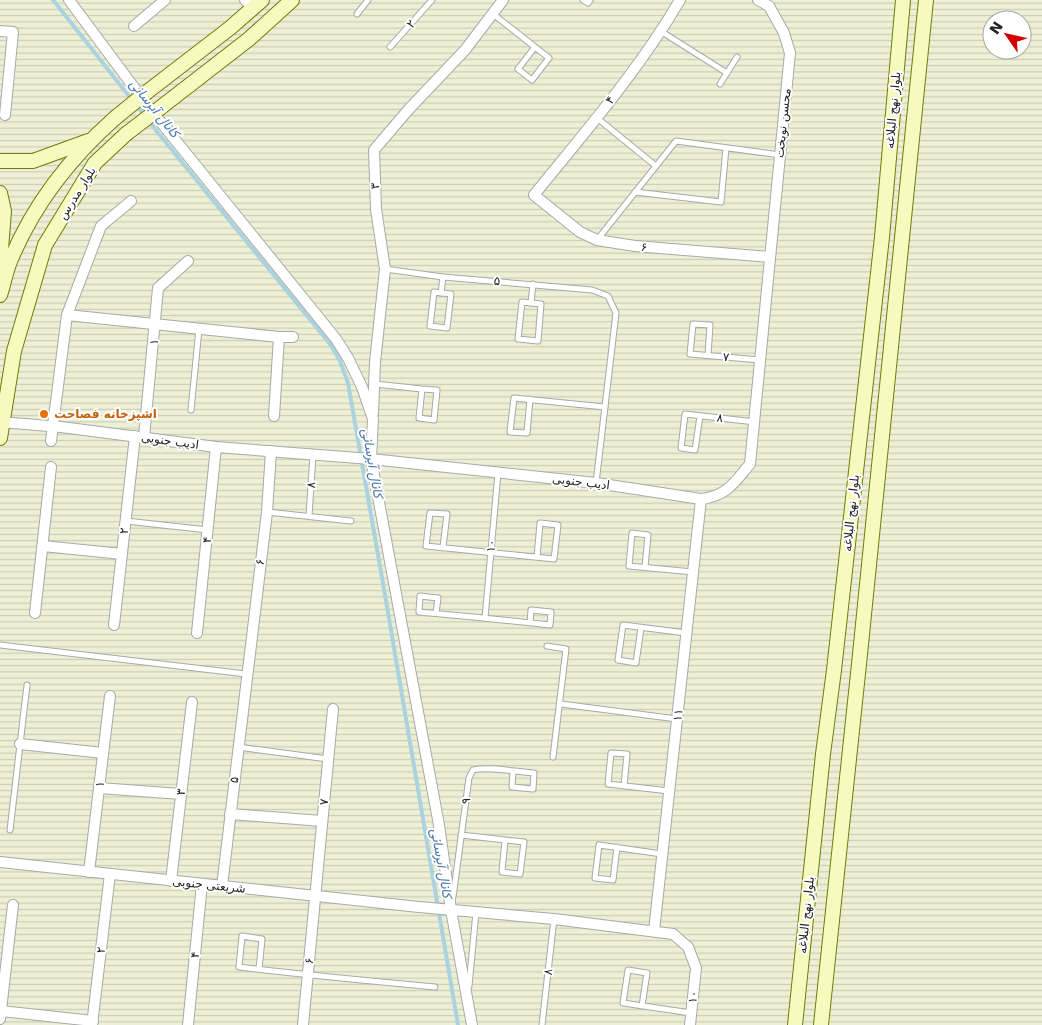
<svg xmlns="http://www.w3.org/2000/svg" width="1042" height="1025" viewBox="0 0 1042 1025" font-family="'DejaVu Sans',Vazirmatn,sans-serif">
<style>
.farmland{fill:url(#farmland-rules);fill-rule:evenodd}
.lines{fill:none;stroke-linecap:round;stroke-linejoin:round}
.stream{stroke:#aad3df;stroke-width:4}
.lane-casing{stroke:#a9a9a9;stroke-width:7}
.street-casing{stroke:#a9a9a9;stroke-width:12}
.secondary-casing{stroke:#707d05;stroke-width:16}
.lane{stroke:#fff;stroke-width:5}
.street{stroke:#fff;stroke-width:10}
.secondary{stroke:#f7fabf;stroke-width:14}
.secondary-bridge-casing{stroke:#707d05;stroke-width:16;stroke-linecap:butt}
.secondary-bridge{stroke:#f7fabf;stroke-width:14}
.food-dot{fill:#e8710a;stroke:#fff;stroke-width:2}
.labels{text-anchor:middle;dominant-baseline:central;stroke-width:4;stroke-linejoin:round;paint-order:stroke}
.street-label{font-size:12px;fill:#222;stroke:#fff}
.food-label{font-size:12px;font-weight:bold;fill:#c56008;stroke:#fff;text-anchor:start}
.water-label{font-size:14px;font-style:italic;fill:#4a7aab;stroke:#fff}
</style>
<defs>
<pattern id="farmland-rules" width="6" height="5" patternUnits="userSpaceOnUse" patternTransform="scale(1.25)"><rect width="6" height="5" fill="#eef0d5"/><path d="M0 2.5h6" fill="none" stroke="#ccceb7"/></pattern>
</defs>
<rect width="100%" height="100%" fill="#f2efe9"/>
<path class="farmland" d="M0 0H1042V1025H0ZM992 20H1022V50H992Z"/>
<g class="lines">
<path class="stream" d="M53 0 159 134 330 344 340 361 348 383 385 595 458 1025"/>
<defs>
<g id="lane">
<path d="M583 0 588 3 590 0"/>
<path d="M357 14 368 0"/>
<path d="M493 14 535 47 518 69 532 80 549 58 535 47"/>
<path d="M662 32 727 73"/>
<path d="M390 47 432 0"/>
<path d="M720 84 737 57"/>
<path d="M597 118 656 166"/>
<path d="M635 192 721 202 726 148"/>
<path d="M597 240 676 141 780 155"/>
<path d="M385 269 443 277 592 290 608 296 616 313 596 483"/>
<path d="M434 292 451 294 447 328 430 326Z"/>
<path d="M441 293 443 277"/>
<path d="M522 302 541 304 538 341 518 339Z"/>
<path d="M531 303 533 284"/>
<path d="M708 355 710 325 693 324 690 354 760 360"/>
<path d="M375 384 422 389 419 418 434 420 437 390 422 389"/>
<path d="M530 399 527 433 510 432 514 398 605 407"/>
<path d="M191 410 199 329"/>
<path d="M700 416 695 450 681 448 685 414 755 422"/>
<path d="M267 512 351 521"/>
<path d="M309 516 313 455"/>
<path d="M126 521 208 530"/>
<path d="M443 547 447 514 430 513 426 546 554 559 558 525 540 523 537 557"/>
<path d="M645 567 648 535 632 533 629 566 693 572"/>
<path d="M436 613 438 598 420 596 419 612C462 616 506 620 550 625L551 612 531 610 530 623"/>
<path d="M485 618 498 473"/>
<path d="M641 628 636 663 618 660 623 625 686 633"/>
<path d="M0 645 246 674"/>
<path d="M547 646 566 649 553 757"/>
<path d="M561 704 677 719"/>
<path d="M238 747 328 759"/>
<path d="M624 786 627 754 611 753 608 784 669 791"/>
<path d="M10 830 27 685"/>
<path d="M461 835 505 840 502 872 520 874 524 842 505 840"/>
<path d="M617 847 613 880 595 878 599 845 662 854"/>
<path d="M453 897 469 778 473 770C490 766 516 772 534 773L533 789 512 787 513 771"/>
<path d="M259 969 262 939 242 936 239 967C304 975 369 981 435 987"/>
<path d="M469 986 476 912"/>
<path d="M642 1006 647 973 628 970 623 1003 691 1013"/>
<path d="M542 1025 554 919"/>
</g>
<g id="street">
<path d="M69 0 147 105 336 339 348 358 362 387 373 419 371 459 439 825 451 910 472 1025"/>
<path d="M245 0 252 8"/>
<path d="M680 0C639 70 585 132 534 195L580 232 597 240 635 246 770 257"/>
<path d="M134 26 165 0"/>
<path d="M0 31 13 32 5 115"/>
<path d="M131 201 101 226 67 315 279 337H293"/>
<path d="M373 413 375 362 385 269 376 209 374 150 409 109 465 50 503 0"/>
<path d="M274 416 279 337"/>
<path d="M0 422 61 427 216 447 371 459 596 483 701 499C727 496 734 483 750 464L790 53 784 33 769 6 758 0"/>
<path d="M144 437 158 288 188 261"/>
<path d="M51 441 67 315"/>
<path d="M43 546 122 554"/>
<path d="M35 613 51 467"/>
<path d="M114 625 135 436"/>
<path d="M197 633 216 447"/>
<path d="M20 744 103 753"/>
<path d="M99 788 181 794"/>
<path d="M230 814 322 821"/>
<path d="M0 862 419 907 554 919 673 934 688 947 696 968 690 1025"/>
<path d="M89 872 110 696"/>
<path d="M171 881 192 702"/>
<path d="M222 886 267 512 271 451"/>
<path d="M654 931 701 499"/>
<path d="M1 1011 93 1021"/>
<path d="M0 1019 13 905"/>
<path d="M92 1025 110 874"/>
<path d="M188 1025 202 884"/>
<path d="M303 1025 333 709"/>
</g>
<g id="secondary">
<path d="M147 92 230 28 262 0"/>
<path d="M160 108 249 39 292 0"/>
<path d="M0 161H33L88 141"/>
<path d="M0 193 4 211 0 262"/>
<path d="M0 295C4 283 6 270 11 259 34 204 71 157 115 118"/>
<path d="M0 438 14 351 45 245 95 163 126 134"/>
<path d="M795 1025 823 754 834 670 882 237 903 0"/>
<path d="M821 1025 859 664 926 0"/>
</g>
</defs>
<use href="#lane" class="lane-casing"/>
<use href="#street" class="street-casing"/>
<use href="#secondary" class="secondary-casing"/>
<use href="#lane" class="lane"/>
<use href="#street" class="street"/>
<use href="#secondary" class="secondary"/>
<defs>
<g id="secondary-bridge">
<path d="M115 118 147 92"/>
<path d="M126 134 160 108"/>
</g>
</defs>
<use href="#secondary-bridge" class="secondary-bridge-casing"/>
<use href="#secondary-bridge" class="secondary-bridge"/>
</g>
<circle class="food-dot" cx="44" cy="414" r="5"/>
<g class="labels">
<g class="street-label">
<text transform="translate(411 24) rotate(-48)">۲</text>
<text transform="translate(610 100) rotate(-53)">۴</text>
<text transform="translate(893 110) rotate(-85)">بلوار نهج البلاغه</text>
<text transform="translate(783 123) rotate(-84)">محسن نوبخت</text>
<text transform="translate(375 186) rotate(-93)">۳</text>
<text transform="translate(77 193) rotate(-58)">بلوار مدرس</text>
<text transform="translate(644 247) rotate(5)">۶</text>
<text transform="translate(497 281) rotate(5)">۵</text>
<text transform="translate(154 342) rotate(-84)">۱</text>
<text transform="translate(726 357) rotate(5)">۷</text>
<text transform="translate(720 418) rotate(7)">۸</text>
<text transform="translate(170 441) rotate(8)">ادیب جنوبی</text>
<text transform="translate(581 482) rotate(7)">ادیب جنوبی</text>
<text transform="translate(311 485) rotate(-86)">۸</text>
<text transform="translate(851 513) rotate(-84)">بلوار نهج البلاغه</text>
<text transform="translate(124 531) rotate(-84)">۲</text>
<text transform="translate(207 540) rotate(-84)">۴</text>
<text transform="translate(491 546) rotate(-85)">۱۰</text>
<text transform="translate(260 562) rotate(-83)">۶</text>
<text transform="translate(678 715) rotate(-84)">۱۱</text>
<text transform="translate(234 780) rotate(-84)">۵</text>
<text transform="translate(100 784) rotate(-83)">۱</text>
<text transform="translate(181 792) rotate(-83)">۳</text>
<text transform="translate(466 801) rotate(-82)">۹</text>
<text transform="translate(324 802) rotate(-85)">۷</text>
<text transform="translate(209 885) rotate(6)">شریعتی جنوبی</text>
<text transform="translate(806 915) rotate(-84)">بلوار نهج البلاغه</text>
<text transform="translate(101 950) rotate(-83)">۲</text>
<text transform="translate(195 955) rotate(-84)">۴</text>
<text transform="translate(309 961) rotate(-85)">۶</text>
<text transform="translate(548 972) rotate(-84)">۸</text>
<text transform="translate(693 997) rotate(-84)">۱۰</text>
</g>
<g class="food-label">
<text x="54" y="414">اشپزخانه فصاحت</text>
</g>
<g class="water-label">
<text transform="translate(155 108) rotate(51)">کانال آبرسانی</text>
<text transform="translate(373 463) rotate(80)">کانال آبرسانی</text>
<text transform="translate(442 863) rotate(80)">کانال آبرسانی</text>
</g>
</g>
<g transform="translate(1007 35) rotate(304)"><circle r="24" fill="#ffffff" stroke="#a7a7a7"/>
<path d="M0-4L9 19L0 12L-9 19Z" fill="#d40000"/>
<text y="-8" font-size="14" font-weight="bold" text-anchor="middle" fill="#222222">N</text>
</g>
</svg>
